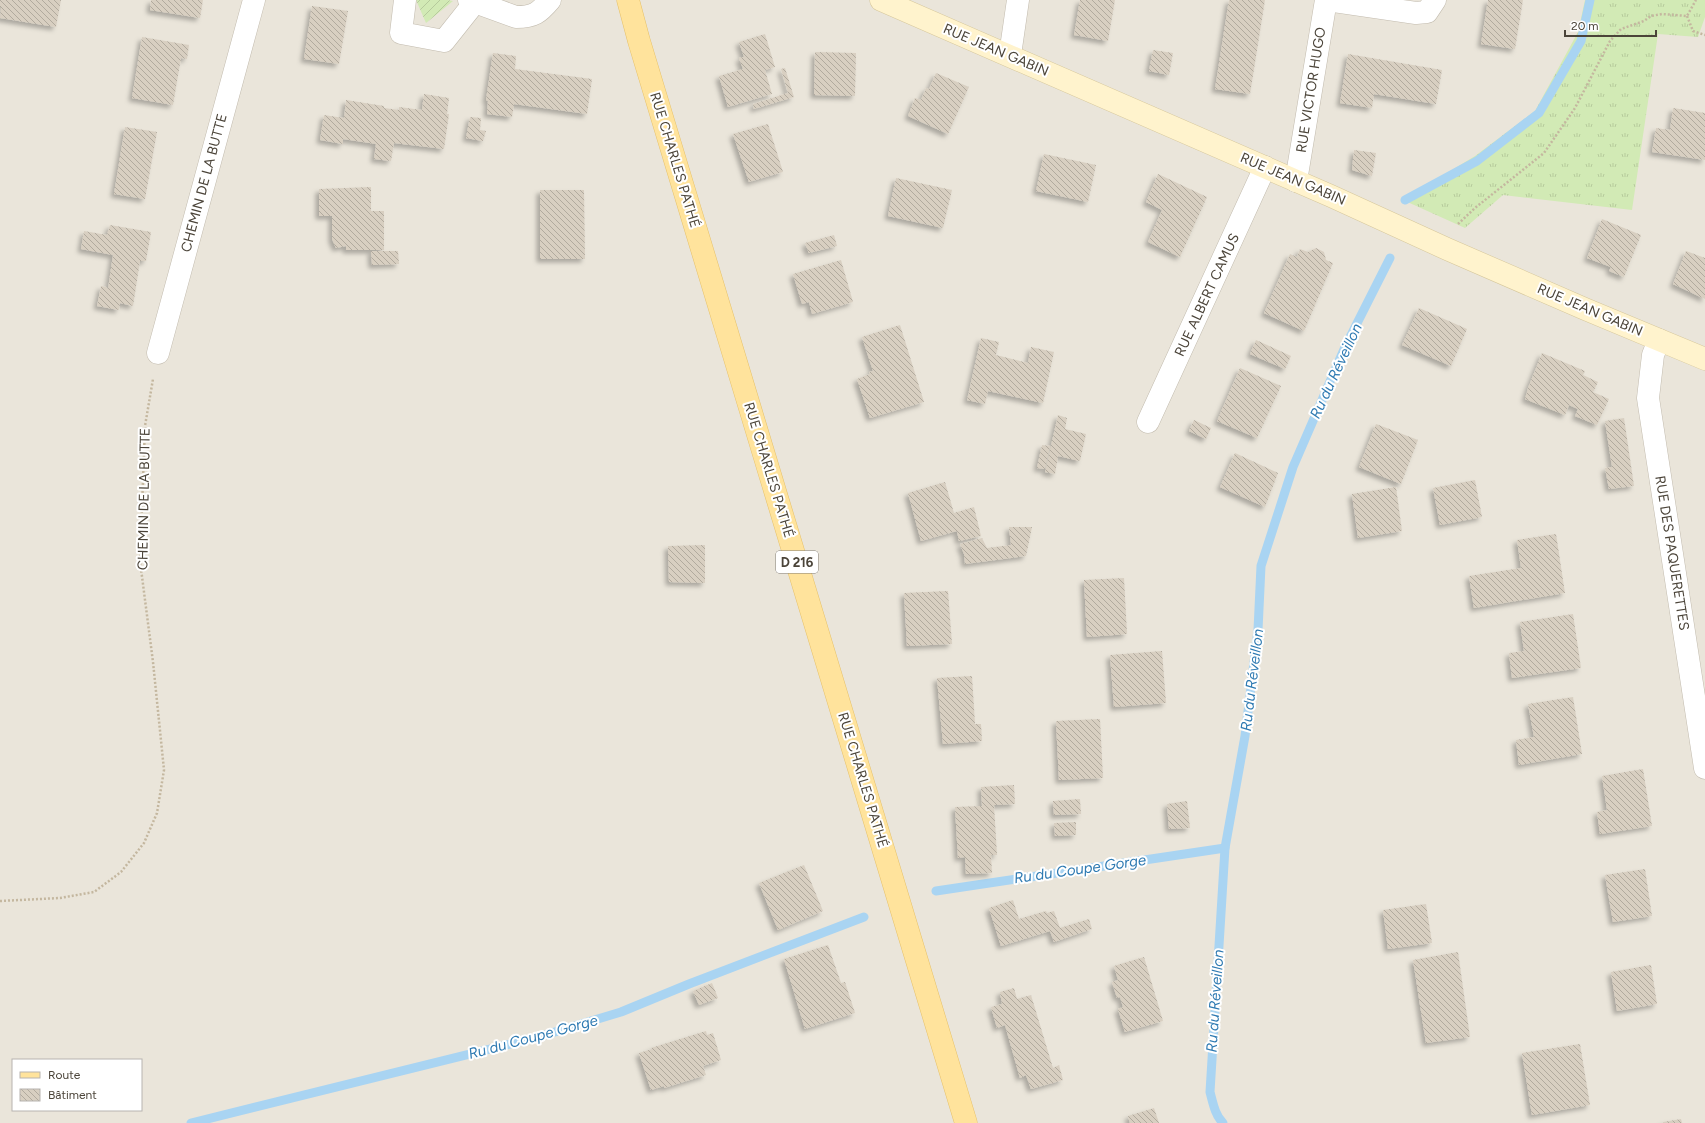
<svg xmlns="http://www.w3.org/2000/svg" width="1705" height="1123" viewBox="0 0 1705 1123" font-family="Figtree,sans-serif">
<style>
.residential{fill:#eae5da;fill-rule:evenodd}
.grass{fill:url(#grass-tufts)}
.garden{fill:url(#garden-furrows)}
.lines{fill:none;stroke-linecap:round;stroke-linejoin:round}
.stream{stroke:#a9d4f2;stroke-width:9}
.building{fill:url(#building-back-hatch);filter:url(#shadow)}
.street-casing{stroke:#c2bbae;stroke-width:23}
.secondary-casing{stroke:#d6c79b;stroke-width:23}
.primary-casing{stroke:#e6c16a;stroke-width:23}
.path{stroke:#c4b79f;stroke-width:2.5;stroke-dasharray:2 2;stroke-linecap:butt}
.street{stroke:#fff;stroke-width:22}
.secondary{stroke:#fff3cd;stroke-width:22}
.primary{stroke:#ffe39c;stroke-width:22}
.labels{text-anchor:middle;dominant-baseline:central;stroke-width:4;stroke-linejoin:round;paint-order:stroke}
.shield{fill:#fff;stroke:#817c74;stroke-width:1}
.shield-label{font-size:13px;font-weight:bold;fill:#4b4439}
.street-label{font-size:14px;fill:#4b4439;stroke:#fff}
.water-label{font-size:15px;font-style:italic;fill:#2e7ab2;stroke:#fff}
</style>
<defs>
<pattern id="grass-tufts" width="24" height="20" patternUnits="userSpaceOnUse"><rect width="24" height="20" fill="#d2eab5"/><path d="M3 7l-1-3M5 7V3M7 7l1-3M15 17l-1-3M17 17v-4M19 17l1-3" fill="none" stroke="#b6ca9c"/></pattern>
<pattern id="garden-furrows" width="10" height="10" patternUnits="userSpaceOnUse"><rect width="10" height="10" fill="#d2eab5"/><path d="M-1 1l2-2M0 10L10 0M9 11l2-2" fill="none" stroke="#b6ca9c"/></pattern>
<pattern id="building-back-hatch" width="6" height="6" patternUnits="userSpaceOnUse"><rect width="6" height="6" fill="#d8cfc1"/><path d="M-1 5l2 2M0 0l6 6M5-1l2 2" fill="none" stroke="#b1aa9e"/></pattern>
<filter id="shadow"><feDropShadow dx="-3.5" dy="3.5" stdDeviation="2" flood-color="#0004"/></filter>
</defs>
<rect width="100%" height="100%" fill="#f6f3ec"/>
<path class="residential" d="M0 0H1705V1123H0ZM13 1060H141V1110H13Z"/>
<path class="grass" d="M1585 0H1705V17L1698 37 1658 34 1632 210 1503 195 1465 228 1403 200 1475 156 1535 111 1578 32Z"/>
<path class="garden" d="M416 0H448L453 1 426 23Z"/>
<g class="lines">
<g class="stream">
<path d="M1405 200 1477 161 1539 113 1581 41 1590 0"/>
<path d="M936 891 1225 848"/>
<path d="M191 1123 535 1038 621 1012 689 984 864 917"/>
<path d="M1223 1123C1215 1115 1213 1103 1210 1092L1225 848 1245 736 1258 630 1261 566 1293 467 1345 347 1390 258"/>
</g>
</g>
<g class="building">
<path d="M0 0H61L56 27 0 18 1 7H0Z"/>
<path d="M151 0H203L200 18 150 10Z"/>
<path d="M1080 0H1115L1108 41 1074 35Z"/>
<path d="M1229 0H1265L1250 94 1215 89Z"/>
<path d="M1488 0H1523L1515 49 1481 44Z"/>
<path d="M312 6 348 11 339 64 304 59Z"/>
<path d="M765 34 775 67 765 70 772 94 728 107 719 76 743 69 739 58 744 57 739 42Z"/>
<path d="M142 37 189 45 187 59 181 58 173 105 132 98Z"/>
<path d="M1153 50 1173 53 1169 75 1149 71Z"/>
<path d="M815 52 856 53 855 96 814 95Z"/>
<path d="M493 53 516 56 515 69 592 79 587 114 514 104 512 117 487 114 488 101 486 100Z"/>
<path d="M1348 54 1442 70 1436 104 1374 94 1372 108 1340 103Z"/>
<path d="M785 68 794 97 754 109 753 104 788 93 781 69Z"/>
<path d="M936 73 969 87 948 134 908 116 915 98 921 100 926 88 929 89Z"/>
<path d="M424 94 449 98 447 114H449L444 149 394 143 391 161 374 159 376 144 343 139V144L320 140 324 115 344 118 346 100 384 106V108L399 110V107L422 110Z"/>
<path d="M1673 108 1705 113V160L1652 152 1656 128 1670 130Z"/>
<path d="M470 117 481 118 480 130 486 131 483 141 466 138Z"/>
<path d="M768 124 783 172 749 182 733 134Z"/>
<path d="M125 127 157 132 145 199 114 194Z"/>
<path d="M1354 150 1376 153 1372 176 1352 170Z"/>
<path d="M1044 154 1096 165 1088 202 1036 191Z"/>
<path d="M1158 174 1207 197 1180 257 1148 242 1162 210 1146 202Z"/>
<path d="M896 178 952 190 943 228 888 216Z"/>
<path d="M371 187V211H384V250H346V246L336 248 332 239V216H319V189Z"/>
<path d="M540 190H584L585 259H540Z"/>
<path d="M1602 219 1641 235 1624 277 1609 271 1611 267 1587 258Z"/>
<path d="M110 225 151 232 146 261H140L133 306 120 303 119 310 97 306 101 286 106 287 108 289 113 255 81 249 84 231 107 235Z"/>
<path d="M834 235 837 246 809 253 805 243Z"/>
<path d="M1316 248 1324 252 1326 260 1333 263 1304 331 1264 313 1290 254 1297 257 1300 249 1308 252Z"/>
<path d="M371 251H398L399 264 372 265Z"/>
<path d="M1686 251 1705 258V299L1673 284Z"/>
<path d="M841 260 853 302 812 314 809 302 802 304 793 274Z"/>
<path d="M1419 308 1467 329 1451 366 1402 345Z"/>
<path d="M900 325 924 402 870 418 857 379 870 374 869 372 873 371 862 337Z"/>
<path d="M981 338 999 342 996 355 1028 363 1031 347 1054 352 1043 403 988 391 985 404 967 400Z"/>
<path d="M1256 340 1291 356 1285 369 1250 354Z"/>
<path d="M1542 353 1585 371 1583 375 1598 382 1593 392 1609 399 1597 425 1575 416 1578 409 1569 405 1565 415 1525 399 1528 388Z"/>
<path d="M1240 368 1281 386 1257 438 1217 421Z"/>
<path d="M1058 415 1067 418 1065 429 1086 434 1080 461 1058 456 1055 474 1045 472Z"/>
<path d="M1624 418 1634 486 1609 489 1605 468 1612 467 1605 421Z"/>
<path d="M1194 420 1211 428 1206 439 1189 431Z"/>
<path d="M1376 424 1418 440 1401 484 1359 467Z"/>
<path d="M1042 445 1050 446 1045 469 1037 468Z"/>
<path d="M1235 453 1278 473 1265 507 1220 487Z"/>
<path d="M1475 480 1482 517 1440 525 1433 488Z"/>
<path d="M945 482 954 513 974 507 981 536 959 541 957 531 921 541 908 493Z"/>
<path d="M1396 487 1402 531 1358 538 1352 494Z"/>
<path d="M1009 527H1032L1026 556 965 564 964 554 960 544 982 538 987 548 1011 545Z"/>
<path d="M1556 534 1565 593 1474 608 1469 576 1521 568 1517 540Z"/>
<path d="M705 545V583L669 582 668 546Z"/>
<path d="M1124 578 1127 634 1087 637 1084 580Z"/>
<path d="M948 591 952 644 907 646 904 593Z"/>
<path d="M1573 614 1581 668 1512 678 1509 653 1524 651 1520 622Z"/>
<path d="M1162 651 1166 703 1114 707 1110 655Z"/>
<path d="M972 676 975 724H981L982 741 943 744 937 678Z"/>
<path d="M1573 697 1582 754 1519 765 1516 740 1534 737 1528 704Z"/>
<path d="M1100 719 1103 778 1059 780 1056 721Z"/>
<path d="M1643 769 1652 826 1600 834 1597 812 1607 810 1602 776Z"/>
<path d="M1014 785 1015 804 994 805 997 855H991L992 873 966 874 965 857 958 858 955 807 982 806 981 787Z"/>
<path d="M1080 799 1081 814 1054 815 1053 801Z"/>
<path d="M1187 801 1190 828 1169 829 1167 804Z"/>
<path d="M1076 822V835L1055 836 1054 823Z"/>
<path d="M804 865 823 911 778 930 759 883Z"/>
<path d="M1645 869 1652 916 1613 922 1605 875Z"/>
<path d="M1013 900 1019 919 1046 911 1047 913 1054 911 1060 928 1089 919 1092 929 1054 942 1050 931 1001 946 989 908Z"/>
<path d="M1426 904 1432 943 1388 949 1383 910Z"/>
<path d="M828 945 841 983 845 982 855 1013 805 1029 784 959Z"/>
<path d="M1458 952 1470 1037 1426 1043 1413 960Z"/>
<path d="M1144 957 1163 1021 1125 1032 1118 1009 1123 1007 1120 997 1117 998 1112 982 1118 980 1114 966Z"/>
<path d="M1651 965 1657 1004 1617 1011 1611 972Z"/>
<path d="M712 983 718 998 699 1005 693 991Z"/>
<path d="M1014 988 1017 999 1031 995 1053 1068 1059 1065 1063 1080 1031 1089 1026 1075 1020 1078 1005 1025 997 1028 991 1007 1002 1004 1000 992Z"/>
<path d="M706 1031 707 1035 713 1033 721 1060 703 1066 706 1075 664 1088V1086L651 1090 639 1053 652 1049 651 1048Z"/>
<path d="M1580 1044 1590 1105 1532 1115 1522 1053Z"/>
<path d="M1154 1108 1159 1123H1130L1128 1116Z"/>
<path d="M1681 1119 1682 1123H1663V1122Z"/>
</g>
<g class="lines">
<defs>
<g id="street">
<path d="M405 0 401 33 444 41 475 2"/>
<path d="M469 0 516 17C534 17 539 13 550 0"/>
<path d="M1327 0 1416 13 1427 12 1435 0"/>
<path d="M1010 55 1018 0"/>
<path d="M1296 181 1326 0"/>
<path d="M1659 340 1653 355 1648 398 1705 768"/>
<path d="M158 353 254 0"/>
<path d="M1148 422 1265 167"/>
</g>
<path id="secondary" d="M881 0 1331 196 1447 249 1585 309 1705 359"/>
<path id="primary" d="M628 0 639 41 966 1123"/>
</defs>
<use href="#street" class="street-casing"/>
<use href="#secondary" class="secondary-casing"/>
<use href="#primary" class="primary-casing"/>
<g class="path">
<path d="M1687 16 1693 31 1705 35"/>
<path d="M1458 224 1475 208 1544 153 1575 108 1610 41 1621 29 1644 21 1651 16 1662 14 1687 16 1696 0"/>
<path d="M0 901 60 898 94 892 121 872 144 843 157 813 164 770 153 662 140 561 145 426 153 379"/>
</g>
<use href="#street" class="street"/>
<use href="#secondary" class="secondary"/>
<use href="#primary" class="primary"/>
</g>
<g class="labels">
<rect class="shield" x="776" y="551" width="42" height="22" rx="3"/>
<g class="shield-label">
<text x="797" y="562">D 216</text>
</g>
<g class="street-label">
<text transform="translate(996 50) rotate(23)">RUE JEAN GABIN</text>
<text transform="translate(1311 90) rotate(-81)">RUE VICTOR HUGO</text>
<text transform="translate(675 160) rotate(73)">RUE CHARLES PATHÉ</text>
<text transform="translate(1293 179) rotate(23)">RUE JEAN GABIN</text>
<text transform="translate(204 183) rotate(-75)">CHEMIN DE LA BUTTE</text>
<text transform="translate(1207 295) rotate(-65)">RUE ALBERT CAMUS</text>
<text transform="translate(1590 310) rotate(23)">RUE JEAN GABIN</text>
<text transform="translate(769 470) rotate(73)">RUE CHARLES PATHÉ</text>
<text transform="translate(144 499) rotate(-89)">CHEMIN DE LA BUTTE</text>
<text transform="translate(1672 553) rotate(81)">RUE DES PAQUERETTES</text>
<text transform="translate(863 780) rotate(73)">RUE CHARLES PATHÉ</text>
</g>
<g class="water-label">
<text transform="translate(1336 371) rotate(-65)">Ru du Réveillon</text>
<text transform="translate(1252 680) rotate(-83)">Ru du Réveillon</text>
<text transform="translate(1080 869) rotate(-8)">Ru du Coupe Gorge</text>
<text transform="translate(1215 1001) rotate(-86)">Ru du Réveillon</text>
<text transform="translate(533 1037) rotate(-15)">Ru du Coupe Gorge</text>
</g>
</g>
<rect x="12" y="1059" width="130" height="52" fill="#ffffff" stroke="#b7b4b0"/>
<rect x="20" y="1072" width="20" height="6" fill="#ffe39c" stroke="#b7b4b0"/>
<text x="48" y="1079" font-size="12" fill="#4b4439">Route</text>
<rect x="20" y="1089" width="20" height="12" fill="url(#building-back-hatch)" stroke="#b7b4b0"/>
<text x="48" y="1099" font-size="12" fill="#4b4439">Bâtiment</text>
<path d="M1565 30v6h91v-6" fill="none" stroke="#4b4439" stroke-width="2"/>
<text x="1571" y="30" font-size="12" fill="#4b4439" stroke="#ffffff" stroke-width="3" paint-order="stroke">20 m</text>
</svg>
